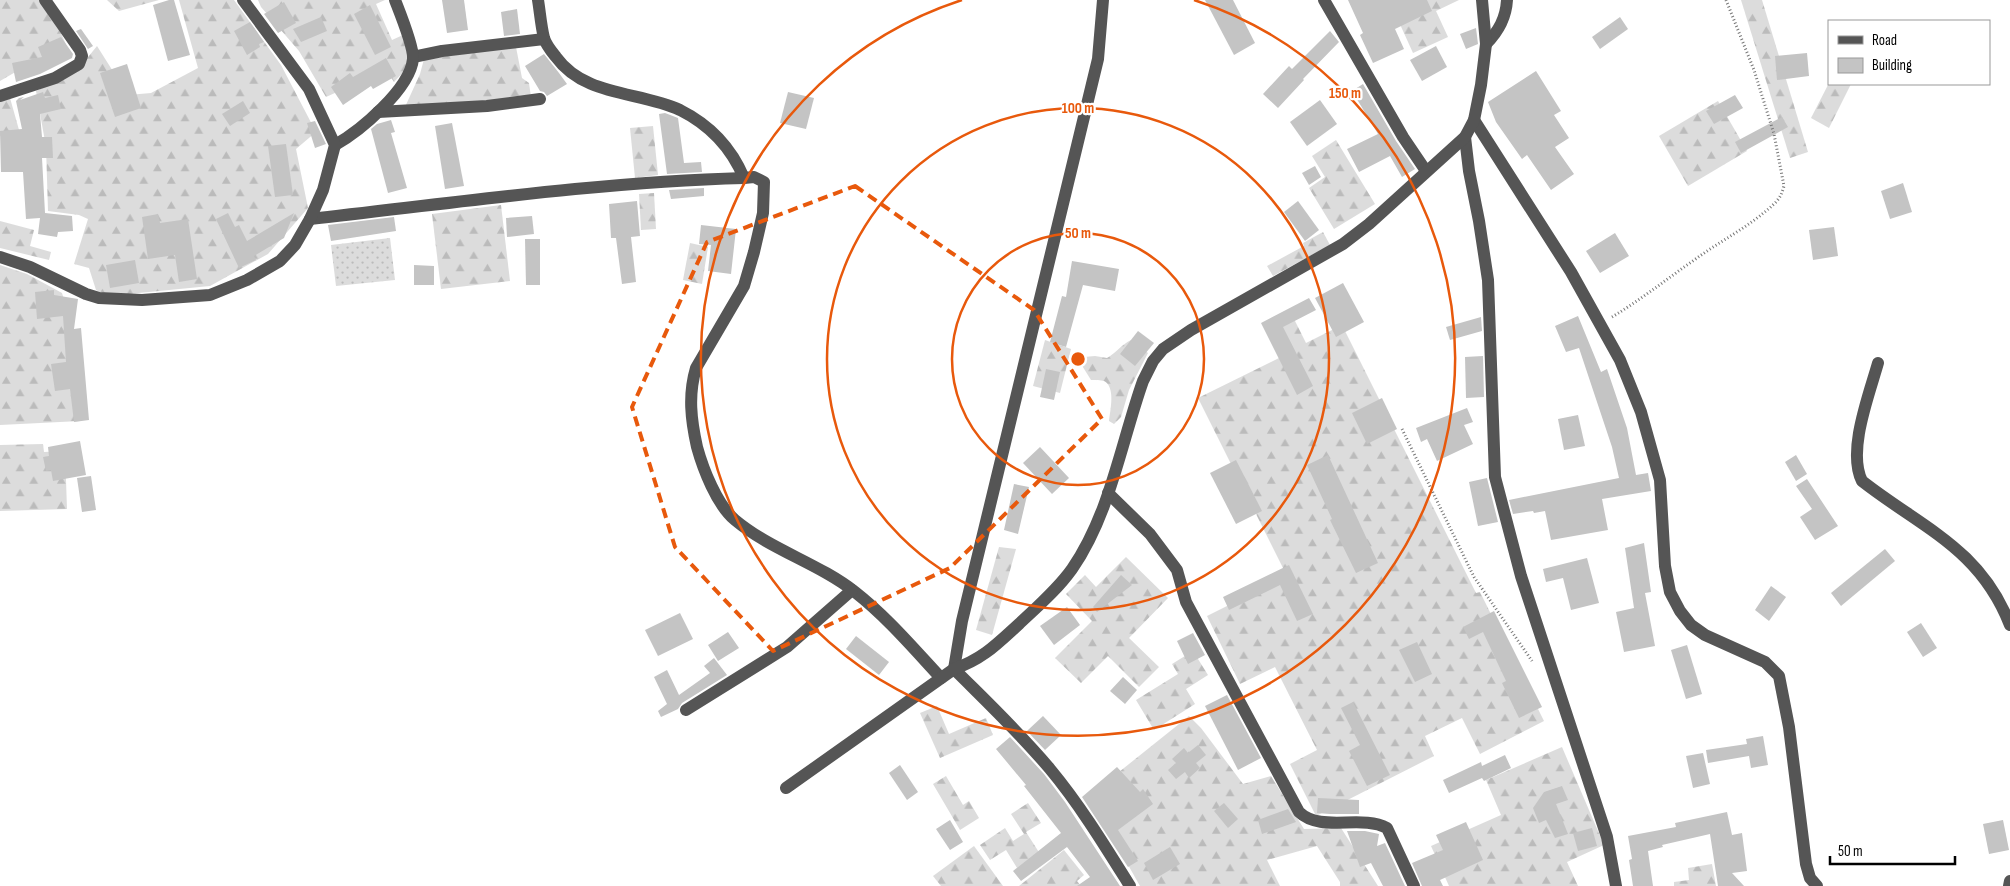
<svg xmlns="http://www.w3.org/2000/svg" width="2010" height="886" viewBox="0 0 2010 886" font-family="'Sofia Sans Condensed',sans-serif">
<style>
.forest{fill:url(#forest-firs)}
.park{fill:url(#park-dots)}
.building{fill:#c4c4c4}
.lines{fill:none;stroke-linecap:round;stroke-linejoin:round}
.path{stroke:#777;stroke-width:3;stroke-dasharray:1 2.5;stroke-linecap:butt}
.minor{stroke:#555;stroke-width:12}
.marked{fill:none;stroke:#e8590c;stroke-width:4;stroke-dasharray:10 6;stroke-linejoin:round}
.ring{fill:none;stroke:#e8590c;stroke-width:2.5}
.centre{fill:#e8590c;stroke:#fff;stroke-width:2.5}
.ring-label{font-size:15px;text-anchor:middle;font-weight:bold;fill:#e8590c;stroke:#fff;stroke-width:4.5;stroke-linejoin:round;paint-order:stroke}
</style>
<defs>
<pattern id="forest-firs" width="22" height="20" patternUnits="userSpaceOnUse" patternTransform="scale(1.25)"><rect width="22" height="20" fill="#dcdcdc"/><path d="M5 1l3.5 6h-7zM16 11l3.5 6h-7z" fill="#bbb"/></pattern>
<pattern id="park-dots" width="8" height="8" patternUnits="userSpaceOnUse" patternTransform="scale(1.25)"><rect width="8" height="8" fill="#dcdcdc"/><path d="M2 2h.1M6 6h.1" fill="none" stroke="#bbb" stroke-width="1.8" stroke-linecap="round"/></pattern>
</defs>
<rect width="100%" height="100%" fill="#fff"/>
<g class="forest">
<path d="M0 0H42L60 31 68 49 24 67 0 81Z"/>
<path d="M107 0H159L119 11Z"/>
<path d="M179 0H234L281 65 316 132 296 149 308 208 268 254 210 286 108 296 96 290 89 268 74 264 88 219 79 215 48 211 46 147 36 91 76 72 97 46 128 95 151 93 198 68Z"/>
<path d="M258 0H385L376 4 392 40 403 35 410 65 394 82 386 70 326 97 299 51 261 7Z"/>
<path d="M1389 0H1459L1436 11 1448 37 1413 53Z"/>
<path d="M1741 0H1762L1808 152 1790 158Z"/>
<path d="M516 47 522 78 529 83 531 97 405 107 420 74 424 59Z"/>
<path d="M1829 83 1851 84 1829 128 1811 118Z"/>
<path d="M10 98 21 137 0 136V101Z"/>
<path d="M1718 101 1747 151 1688 186 1659 136Z"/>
<path d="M653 126 658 175 635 178 630 128Z"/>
<path d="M1336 140 1375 204 1334 229 1309 188 1325 177 1312 156Z"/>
<path d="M654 193 656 229 641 230 639 194Z"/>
<path d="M501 205 510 281 441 289 432 214Z"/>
<path d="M0 221 34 230 30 246 51 252 49 260 0 248Z"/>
<path d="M1323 232 1330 245 1273 276 1267 266 1304 246 1303 243Z"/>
<path d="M690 243 708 247 702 284 683 280Z"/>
<path d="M0 265 27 274 62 293 75 335 80 421 0 425Z"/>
<path d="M1293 317 1306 343 1342 325 1476 593 1480 592 1544 721 1480 754 1462 718 1425 736 1434 756 1316 816 1290 764 1317 750 1275 667 1240 684 1207 616 1287 576 1198 398 1283 356 1270 329Z"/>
<path d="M1045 340 1071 349 1060 393 1033 386Z"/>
<path d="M1131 340 1148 353 1129 390 1121 417 1114 424 1109 421C1110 411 1116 387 1104 381 1101 380 1095 380 1091 380L1081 364 1084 357 1095 356 1107 358C1116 353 1121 345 1131 340Z"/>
<path d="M43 444 44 452 65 451 67 509 0 511V445Z"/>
<path d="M999 547 1016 549 992 635 976 630Z"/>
<path d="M1126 557 1168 598 1129 638 1159 667 1139 687 1108 656 1081 683 1055 658 1092 621 1066 594 1085 575 1096 587Z"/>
<path d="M1193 651 1208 675 1186 689 1195 704 1154 730 1136 700 1178 674 1172 664Z"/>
<path d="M937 706 949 734 986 718 993 735 940 758 920 713Z"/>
<path d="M1189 716 1201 728 1243 784 1271 776 1304 829 1341 828 1378 886H1340V882L1317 846 1267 860 1280 886H1140L1089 796Z"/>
<path d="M1562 747 1604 845 1567 862 1578 886H1449L1431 846 1501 815 1486 780Z"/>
<path d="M946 776 963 805 969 801 979 818 960 830 933 784Z"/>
<path d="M1028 803 1041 823 1026 832 1042 857 1019 871 1006 850 990 860 980 845 1005 828 1013 841 1024 834 1011 814Z"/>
<path d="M974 846 1003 886H941L933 876Z"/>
<path d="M1064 850 1084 875 1077 881 1081 886H1019Z"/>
<path d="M1712 864 1716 886H1674V882L1689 880 1688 868Z"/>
</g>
<path class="park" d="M390 238 395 280 336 286 331 245Z"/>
<g class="building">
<path d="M169 0H174L190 55 168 61 153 5Z"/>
<path d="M442 0H464L468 30 447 33Z"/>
<path d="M1205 0H1233L1255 43 1234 55Z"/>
<path d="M1348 0H1427L1432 11 1395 29 1404 49 1373 63 1360 35 1363 33Z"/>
<path d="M284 2 296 23 278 33 264 14Z"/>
<path d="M370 5 391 47 375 55 354 14Z"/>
<path d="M517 9 520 34 504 36 501 12Z"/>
<path d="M321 17 327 31 301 42 293 29Z"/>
<path d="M1620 17 1628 29 1600 49 1592 37Z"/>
<path d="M250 22 264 42 259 44 260 47 247 55 234 31Z"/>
<path d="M1476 28 1478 44 1466 49 1460 34Z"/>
<path d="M81 29 93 46 88 49 76 31Z"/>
<path d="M1330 31 1339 42 1303 79 1304 80 1278 108 1263 94 1289 66 1292 69Z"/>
<path d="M61 37 73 54 72 58 40 74 16 82 12 63 42 57 38 47Z"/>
<path d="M1436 46 1447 67 1422 81 1410 60Z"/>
<path d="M1807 53 1809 76 1777 80 1775 56Z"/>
<path d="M544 54 559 73 567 84 547 96 544 92 540 91 525 66Z"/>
<path d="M386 58 396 76 373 89 371 86 343 105 331 87 350 73 353 77Z"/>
<path d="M127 64 141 108 115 117 100 73Z"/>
<path d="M1536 71 1561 111 1554 115 1569 138 1555 147 1574 174 1551 190 1527 155 1522 159 1496 122 1488 102Z"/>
<path d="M1363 84 1396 141 1415 169 1402 177 1390 156 1359 172 1347 149 1378 134 1352 91Z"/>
<path d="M43 92 45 98 58 95 61 109 40 114 42 137H52L53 158H42L45 213 72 216 73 231 58 232 57 237 38 234 40 218 26 219 23 172H1L0 131 22 129 16 101 19 98 24 97 20 100Z"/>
<path d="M788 92 814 98 806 129 780 123Z"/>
<path d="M1735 95 1743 108 1714 124 1706 111Z"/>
<path d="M1320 100 1337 124 1307 146 1290 122Z"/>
<path d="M243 101 250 113 230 126 222 114Z"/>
<path d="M665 113 678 118 684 163 701 162 702 172 667 174 659 114Z"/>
<path d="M1782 117 1788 127 1741 153 1735 142Z"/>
<path d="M391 120 395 132 391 133 407 188 388 193 371 129 377 124Z"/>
<path d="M315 121 326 144 315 148 307 123Z"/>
<path d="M452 123 464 186 445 189 435 126Z"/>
<path d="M286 144 293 195 275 197 268 146Z"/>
<path d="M1315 166 1321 177 1309 185 1302 173Z"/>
<path d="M1903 183 1912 212 1890 219 1881 191Z"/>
<path d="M704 188V196L671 199 669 190Z"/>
<path d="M637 201 640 236 631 237 636 282 622 284 616 238H611L609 204Z"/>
<path d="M1298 201 1319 230 1305 241 1284 212Z"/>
<path d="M228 213 235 227 239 225 247 241 294 213 284 238 254 256 256 260 239 268 216 219Z"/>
<path d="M158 214 160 223 188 219 197 279 179 282 175 255 148 259 142 217Z"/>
<path d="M532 216 534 234 507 237 506 218Z"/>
<path d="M394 217 396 231 331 241 328 225Z"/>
<path d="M701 225 736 229 731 274 708 271 711 245 699 244Z"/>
<path d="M1834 227 1838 256 1813 260 1809 230Z"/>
<path d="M1615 233 1629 256 1600 273 1586 251Z"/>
<path d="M525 239H540V285H526Z"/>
<path d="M135 260 139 283 110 288 106 265Z"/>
<path d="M1072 261 1119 269 1115 291 1083 285 1066 347 1050 342 1062 296 1066 297Z"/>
<path d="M414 265 434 266V285H414Z"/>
<path d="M1343 283 1364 322 1336 337 1315 298Z"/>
<path d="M54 290V295L78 299 74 329 81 328 89 420 74 422 70 389 55 391 51 364 66 362 63 316 37 319 35 292Z"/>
<path d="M1309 298 1316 310 1283 327 1313 386 1297 395 1261 323Z"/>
<path d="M1578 316 1601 372 1607 369 1627 428 1636 475 1648 473 1651 491 1602 499 1608 530 1551 540 1545 511 1534 513 1533 511 1513 514 1509 500 1619 478 1612 447 1579 348 1566 352 1555 326Z"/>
<path d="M1481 317 1482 331 1450 340 1446 327Z"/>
<path d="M1138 331 1154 343 1135 366 1120 354Z"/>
<path d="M1483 356 1484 397 1466 398 1465 357Z"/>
<path d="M1046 369 1060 372 1054 400 1040 397Z"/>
<path d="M1382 398 1397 429 1367 444 1352 413Z"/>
<path d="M1467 408 1473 422 1464 425 1473 444 1437 461 1427 439 1421 442 1416 428Z"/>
<path d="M1578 415 1585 446 1564 450 1558 419Z"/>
<path d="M80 441 86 475 53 481 51 470 46 471 43 457 49 456 48 447Z"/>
<path d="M1040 447 1069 478 1052 494 1023 463Z"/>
<path d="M1328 455 1378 563 1356 573 1330 520 1332 519 1307 465Z"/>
<path d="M1796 455 1807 474 1796 481 1785 462Z"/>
<path d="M1236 460 1262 511 1236 524 1210 473Z"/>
<path d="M91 476 96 510 82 512 77 478Z"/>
<path d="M1487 478 1498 522 1478 526 1469 482Z"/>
<path d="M1807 479 1838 526 1815 540 1800 517 1812 509 1796 486Z"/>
<path d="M1014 484 1029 487 1018 534 1004 530Z"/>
<path d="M1644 543 1651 592 1645 593 1655 646 1624 652 1616 612 1634 608 1625 548Z"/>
<path d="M1885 549 1895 561 1841 606 1831 593Z"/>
<path d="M1587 558 1599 603 1571 610 1563 578 1546 582 1543 569Z"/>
<path d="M1289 565 1313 614 1297 621 1280 585 1229 610 1223 597Z"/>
<path d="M1121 575 1132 585 1097 612 1093 607Z"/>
<path d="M1771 586 1786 597 1769 621 1755 610Z"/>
<path d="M1067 607 1080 625 1054 645 1040 626Z"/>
<path d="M1494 611 1542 707 1519 718 1502 683 1506 681 1483 632 1469 639 1463 627Z"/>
<path d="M680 613 693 639 658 656 645 630Z"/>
<path d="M1921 623 1937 648 1923 657 1907 632Z"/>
<path d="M728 632 739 648 718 661 708 645Z"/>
<path d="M1193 633 1205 655 1188 664 1177 641Z"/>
<path d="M856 636 889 662 879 675 846 649Z"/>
<path d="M1417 642 1432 674 1415 682 1399 650Z"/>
<path d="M1687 645 1702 694 1686 699 1671 650Z"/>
<path d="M714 658 727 675 682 703 678 709 661 717 658 711 667 704 654 677 667 670 679 695 710 673 704 666Z"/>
<path d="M1123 677 1137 690 1125 704 1110 691Z"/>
<path d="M1227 695 1261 758 1238 770 1205 706Z"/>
<path d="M1353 702 1390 775 1367 786 1349 751 1360 745 1341 708Z"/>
<path d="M1043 716 1061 735 1045 750 1027 731Z"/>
<path d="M1763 736 1768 765 1751 768 1749 756 1708 763 1706 750 1747 744 1746 739Z"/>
<path d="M1010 737 1044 774 1065 802 1120 886H1077L1090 877 1067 847 1021 881 1013 871 1061 833 1024 786 1026 785 996 749Z"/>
<path d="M1198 745 1206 755 1196 763 1200 768 1189 778 1185 772 1176 779 1168 770 1176 763 1172 759 1184 748 1188 753Z"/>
<path d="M1703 753 1710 784 1693 788 1686 756Z"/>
<path d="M1505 755 1511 768 1484 781 1482 778 1449 793 1443 780 1481 762 1482 766Z"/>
<path d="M900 765 918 792 907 800 889 773Z"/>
<path d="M1117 767 1140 792 1143 789 1153 804 1118 830 1138 861 1128 867 1082 797Z"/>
<path d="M1562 786 1568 800 1556 804 1568 834 1555 838 1546 820 1539 823 1533 808 1544 792Z"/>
<path d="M1318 798 1359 800V814H1330L1317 813Z"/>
<path d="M1224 803 1238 819 1228 828 1214 811Z"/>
<path d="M1288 809 1296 822 1262 834 1258 820Z"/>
<path d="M1727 812 1732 835 1742 833 1747 871 1732 873 1744 886H1718L1710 834 1662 845 1663 847 1648 851 1653 886H1633L1629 860 1632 859 1628 836 1676 827 1675 823Z"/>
<path d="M950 820 963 842 950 850 936 829Z"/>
<path d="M2003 820 2009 850 1989 854 1983 824Z"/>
<path d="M1466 822 1483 860 1440 880 1443 886H1422L1412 863 1443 850 1436 835Z"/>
<path d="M1592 828 1597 846 1578 851 1573 833Z"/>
<path d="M1347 831H1365L1379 834 1377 846 1385 843 1405 886H1383L1371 863 1360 867Z"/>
<path d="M1170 847 1180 864 1153 880 1144 863Z"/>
</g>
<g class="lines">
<g class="path">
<path d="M1612 317C1642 299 1668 278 1697 258 1722 240 1752 225 1775 203 1780 198 1782 193 1784 186L1774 134 1754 70 1726 0"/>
<path d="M1402 429 1474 577 1532 661"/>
</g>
<g class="minor">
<path d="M538 0C540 12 541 26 544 38 546 45 552 52 556 57 585 97 639 91 680 110 710 125 731 147 744 178L754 177 764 182 763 213 754 252 744 286 696 368C688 395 691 420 697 447 703 469 717 505 735 520 771 550 818 563 855 592 887 617 914 649 941 678"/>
<path d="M1324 0 1403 137 1426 171"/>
<path d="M1486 44C1499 31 1506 18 1507 0"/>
<path d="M413 57 442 51 544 39"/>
<path d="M0 96 55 78 79 64 82 56 80 50 45 0"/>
<path d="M378 112 487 106 540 99"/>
<path d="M1474 120 1571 272 1620 360 1641 412 1660 480 1665 566 1670 592 1680 611 1691 625 1705 635 1765 662 1779 676 1789 727 1806 864 1810 878 1817 886"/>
<path d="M1465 137 1469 171 1479 221 1488 280 1495 477 1521 576 1607 837 1616 886"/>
<path d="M335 145C360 131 410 89 413 59 414 47 400 13 395 0"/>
<path d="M310 219C454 203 599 182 744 178"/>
<path d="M0 257 30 267 86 294 99 298 142 300 210 295 247 280 280 261 295 245 310 219 323 190 335 145 309 89 243 0"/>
<path d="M1878 363C1869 395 1847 451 1862 481 1922 528 1980 548 2010 625"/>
<path d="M1108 493 1150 534 1177 570 1186 602 1299 812C1321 833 1361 814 1387 828L1414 886"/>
<path d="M954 669 962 621 1098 59 1103 0"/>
<path d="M954 669C986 701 1020 733 1050 769 1080 805 1105 846 1130 886"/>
<path d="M686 710 787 647 852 590"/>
<path d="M786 788 954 669C983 659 997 644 1019 624 1037 607 1057 590 1072 569 1110 514 1121 443 1143 381L1153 361 1163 349 1191 330 1343 244 1369 224 1465 137 1474 120 1481 85 1486 44 1482 0"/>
<path d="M2009 886 2010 881"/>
</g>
</g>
<path class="marked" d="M855 186 1034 310 1102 419 950 568 773 651 675 547 632 407 707 242Z"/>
<g class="ring">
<circle cx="1078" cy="359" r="126"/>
<circle cx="1078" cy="359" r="251"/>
<path d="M1194 0A377 377 0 1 1 962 0"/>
</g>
<circle cx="1078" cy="359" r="8" class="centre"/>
<g class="ring-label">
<text x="1345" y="98">150 m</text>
<text x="1078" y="113">100 m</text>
<text x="1078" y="238">50 m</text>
</g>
<rect x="1828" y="20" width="162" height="65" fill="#ffffff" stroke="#999999"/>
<rect x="1838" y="36" width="25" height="8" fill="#555555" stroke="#999999"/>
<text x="1872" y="45" font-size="15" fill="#000000">Road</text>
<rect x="1838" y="58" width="25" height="15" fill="#c4c4c4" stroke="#999999"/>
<text x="1872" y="70" font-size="15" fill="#000000">Building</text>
<path d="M1830 856v8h125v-8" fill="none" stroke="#000000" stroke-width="2.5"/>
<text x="1838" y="856" font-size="15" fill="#000000" stroke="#ffffff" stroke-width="4" paint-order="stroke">50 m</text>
</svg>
